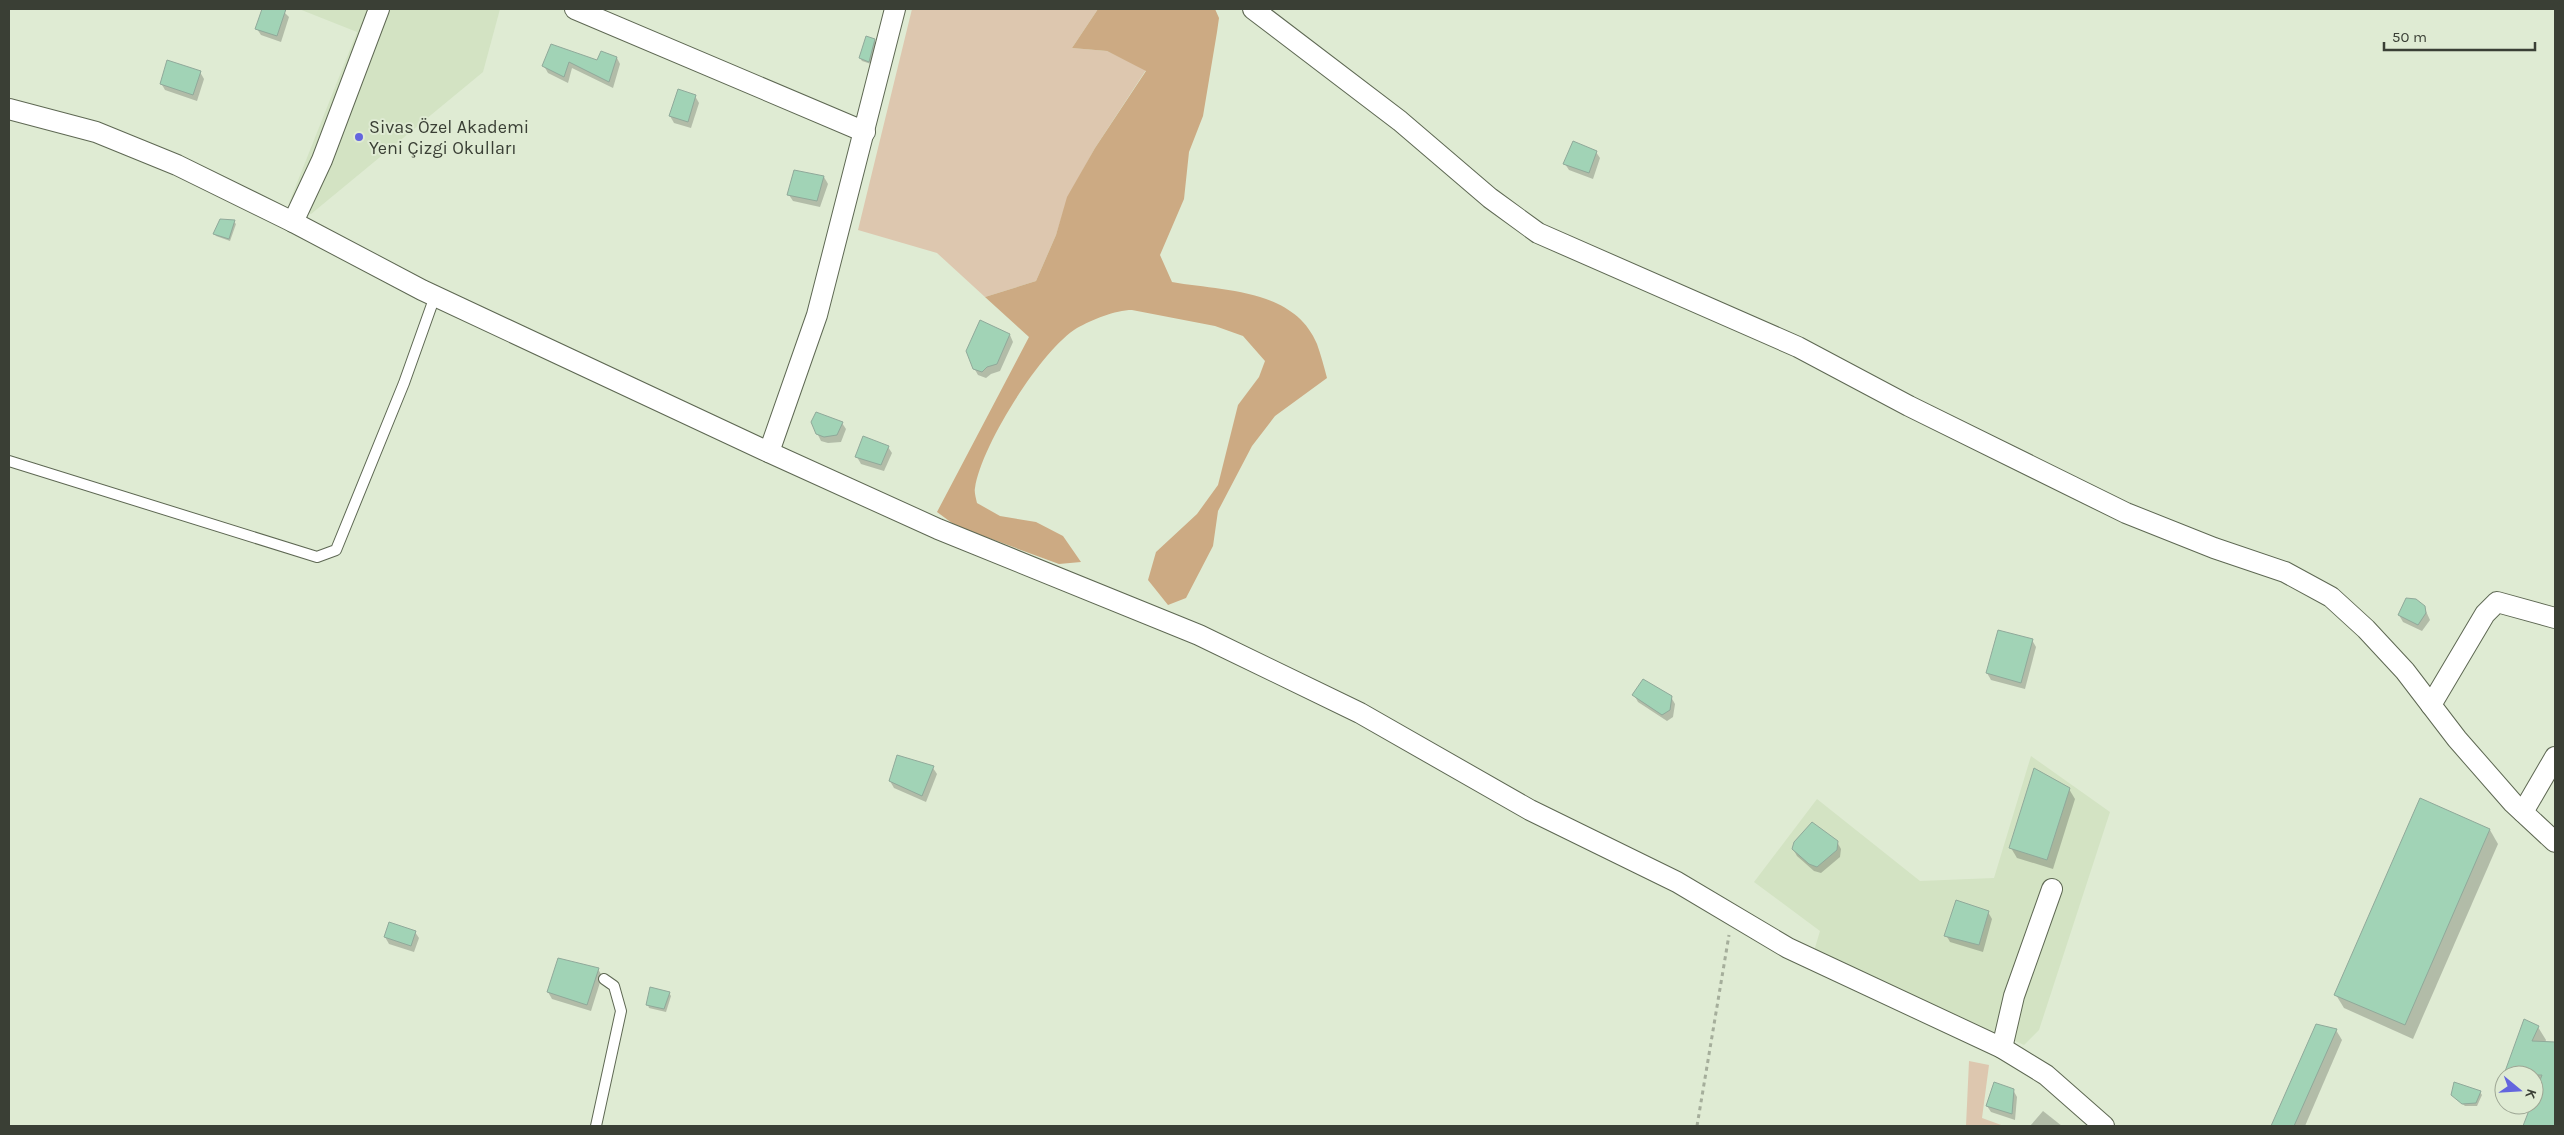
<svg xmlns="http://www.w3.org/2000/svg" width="2564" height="1135" viewBox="0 0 2564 1135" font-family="Karla,sans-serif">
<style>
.built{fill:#d3e3c3}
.green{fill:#ddc7af}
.forest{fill:#ccaa83}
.shadow{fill:#0003}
.building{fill:#a1d3b6;stroke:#90a99a}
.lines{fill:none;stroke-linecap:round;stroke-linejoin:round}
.service-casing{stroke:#5e6853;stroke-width:12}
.minor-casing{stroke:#5e6853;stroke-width:22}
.path{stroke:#a5ae9b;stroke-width:3;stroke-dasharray:4 4;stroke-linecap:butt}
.service{stroke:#fff;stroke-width:10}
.minor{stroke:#fff;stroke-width:20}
.poi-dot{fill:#6365de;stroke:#dfebd3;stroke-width:2}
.labels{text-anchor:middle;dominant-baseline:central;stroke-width:4;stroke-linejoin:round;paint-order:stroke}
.poi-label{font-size:18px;fill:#3a3f35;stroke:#dfebd3;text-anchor:start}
</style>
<rect width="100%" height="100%" fill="#dfebd3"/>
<g class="built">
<path d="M299 9H500L483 72 311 214 289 203 357 32Z"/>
<path d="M2031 756 2110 812 2039 1030 2024 1045 1814 951 1820 931 1754 882 1817 799 1920 881 1994 878Z"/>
</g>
<g class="green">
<path d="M912 9H1098L1072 48 1107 51 1146 70 1095 148 1068 197 1056 235 1036 281 985 297 937 253 858 230Z"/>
<path d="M1969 1061 1989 1065 1982 1118 2004 1126H1966Z"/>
</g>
<path class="forest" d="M1098 9H1215L1219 18 1217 32 1203 116 1189 152 1184 199 1160 255 1172 282C1222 291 1294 288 1317 344 1321 355 1324 367 1327 378L1275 416 1252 446 1218 511 1213 546 1186 598 1168 605 1148 580 1156 552 1197 514 1218 485 1238 405 1259 377 1265 361 1243 336 1215 326 1132 310C1115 310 1092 320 1077 328 1041 350 981 446 975 488 974 492 976 498 977 503L1000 516 1036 522 1063 536 1081 562 1059 564 956 526 937 512 1029 337 985 297 1036 281 1056 235 1067 197 1095 148 1146 71 1107 51 1072 48Z"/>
<g class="shadow">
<path d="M263 9H281L289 17 281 42 261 35 257 29Z"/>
<path d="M874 40 876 43 871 64 862 61 860 58Z"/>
<path d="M551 46 598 61 617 58 620 64 613 88 572 68 568 83 548 73 544 66Z"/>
<path d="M200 72 204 79 197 101 165 90 161 83Z"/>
<path d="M695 96 699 103 691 128 674 123 670 116Z"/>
<path d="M1596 152 1600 158 1593 179 1569 170 1565 164Z"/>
<path d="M795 172 824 177 828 184 820 207 793 201 789 195Z"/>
<path d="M234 222 236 224 230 241 216 236 214 233Z"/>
<path d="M1010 335 1013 342 1000 371 991 374 986 378 978 375 974 368Z"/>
<path d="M842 423 846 429 841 442 828 443 821 441 817 433Z"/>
<path d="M888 447 892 453 884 471 861 464 857 457Z"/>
<path d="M2424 607 2430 620 2422 631 2403 622 2399 615Z"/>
<path d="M2032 640 2036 647 2025 689 1991 680 1987 673Z"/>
<path d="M1634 695 1671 697 1675 704 1673 717 1667 721 1638 702Z"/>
<path d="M933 768 937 774 926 802 894 788 890 781Z"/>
<path d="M2069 789 2075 799 2053 869 2017 858 2011 848Z"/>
<path d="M2490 830 2498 844 2413 1039 2344 1008 2336 995Z"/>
<path d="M1837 842 1841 849 1840 857 1821 873 1814 871 1797 856 1793 849Z"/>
<path d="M1988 912 1992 919 1983 952 1950 942 1946 935Z"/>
<path d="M415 932 419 938 414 952 389 944 385 937Z"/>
<path d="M598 969 602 976 591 1011 552 999 548 992Z"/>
<path d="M669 993 671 996 666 1012 649 1008 648 1005Z"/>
<path d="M2316 1025 2336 1030 2342 1040 2305 1126H2273Z"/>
<path d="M2538 1027 2546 1040 2545 1043H2555V1126H2524L2532 1105H2534L2536 1094 2534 1095V1075H2505Z"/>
<path d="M2013 1090 2017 1097 2015 1120 1991 1112 1987 1106Z"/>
<path d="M2480 1092 2482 1095 2477 1106H2465L2452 1095Z"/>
<path d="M2043 1111 2062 1126H2030Z"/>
</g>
<g class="building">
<path d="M262 9H286L277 36 255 29Z"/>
<path d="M866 36 875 39 869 62 859 58Z"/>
<path d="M551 44 597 60 601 51 617 57 609 82 569 62 564 77 542 66Z"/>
<path d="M167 60 201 71 193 95 160 84Z"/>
<path d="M678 89 696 95 688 122 669 116Z"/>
<path d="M1573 141 1597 151 1589 173 1563 164Z"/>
<path d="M794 170 824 176 817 201 787 195Z"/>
<path d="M220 219 235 220 229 239 213 234Z"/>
<path d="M980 320 1010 334 997 364 987 367 982 372 973 369 966 351Z"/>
<path d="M816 412 843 422 837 435 824 437 816 434 811 422Z"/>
<path d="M863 436 889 446 881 465 855 457Z"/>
<path d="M2406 598 2416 599 2425 606 2426 613 2418 625 2398 615Z"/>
<path d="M1998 630 2033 639 2021 683 1986 673Z"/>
<path d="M1643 679 1672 696 1670 710 1662 715 1632 695Z"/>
<path d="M897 755 934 766 922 796 889 781Z"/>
<path d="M2034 768 2070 788 2047 860 2009 848Z"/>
<path d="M2420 798 2490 829 2405 1025 2334 995Z"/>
<path d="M1812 822 1838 841 1837 850 1817 867 1809 864 1792 849 1794 842Z"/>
<path d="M1956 900 1989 911 1979 945 1944 936Z"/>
<path d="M389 922 416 931 411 946 384 937Z"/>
<path d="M558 958 599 968 587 1005 547 992Z"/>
<path d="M650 987 670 992 664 1009 646 1005Z"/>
<path d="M2524 1019 2539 1026 2532 1041 2555 1042V1126H2523L2531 1105H2534V1096L2542 1075H2504L2503 1077Z"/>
<path d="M2316 1024 2337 1029 2294 1126H2271Z"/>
<path d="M1994 1082 2014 1089 2012 1114 1986 1106Z"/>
<path d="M2454 1082 2481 1091 2476 1103 2462 1104 2451 1095Z"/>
</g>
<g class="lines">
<defs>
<g id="service">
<path d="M9 461 317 557 336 550 404 383 435 296"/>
<path d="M596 1126 621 1011 614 986 604 979"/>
</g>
<g id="minor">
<path d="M575 9 865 132"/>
<path d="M1253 9 1400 121 1490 198 1538 233 1798 347 1909 406 2126 513 2214 548 2285 572 2331 597 2366 629 2405 671 2457 739 2513 803 2555 842"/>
<path d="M9 109 96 132 177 165 293 222 422 290 764 450 938 529 1199 635 1360 713 1530 810 1677 882 1788 948 2002 1048 2046 1075 2104 1126"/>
<path d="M293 222 322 160 379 9"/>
<path d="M769 452 817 315 895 9"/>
<path d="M2431 705 2485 614 2497 602 2555 618"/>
<path d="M2523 812 2555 757"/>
<path d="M2002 1048 2014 996 2052 889"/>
</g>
</defs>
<use href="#service" class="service-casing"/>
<use href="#minor" class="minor-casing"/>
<path class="path" d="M1697 1126 1729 935"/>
<use href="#service" class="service"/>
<use href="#minor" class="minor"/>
</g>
<circle class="poi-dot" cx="359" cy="137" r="5"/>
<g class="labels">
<g class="poi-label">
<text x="369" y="127">Sivas Özel Akademi<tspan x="369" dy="21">Yeni Çizgi Okulları</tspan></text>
</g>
</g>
<rect width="2564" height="1135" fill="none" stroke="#3a3f35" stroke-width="20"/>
<g transform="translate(2519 1090) rotate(108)"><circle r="24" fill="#dfebd3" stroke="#9da694"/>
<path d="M0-4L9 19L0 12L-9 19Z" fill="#6365de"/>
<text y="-8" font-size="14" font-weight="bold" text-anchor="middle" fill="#3a3f35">K</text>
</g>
<path d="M2384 42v8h151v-8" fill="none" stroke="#3a3f35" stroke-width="2.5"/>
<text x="2392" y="42" font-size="15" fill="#3a3f35" stroke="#dfebd3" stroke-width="4" paint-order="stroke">50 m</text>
</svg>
